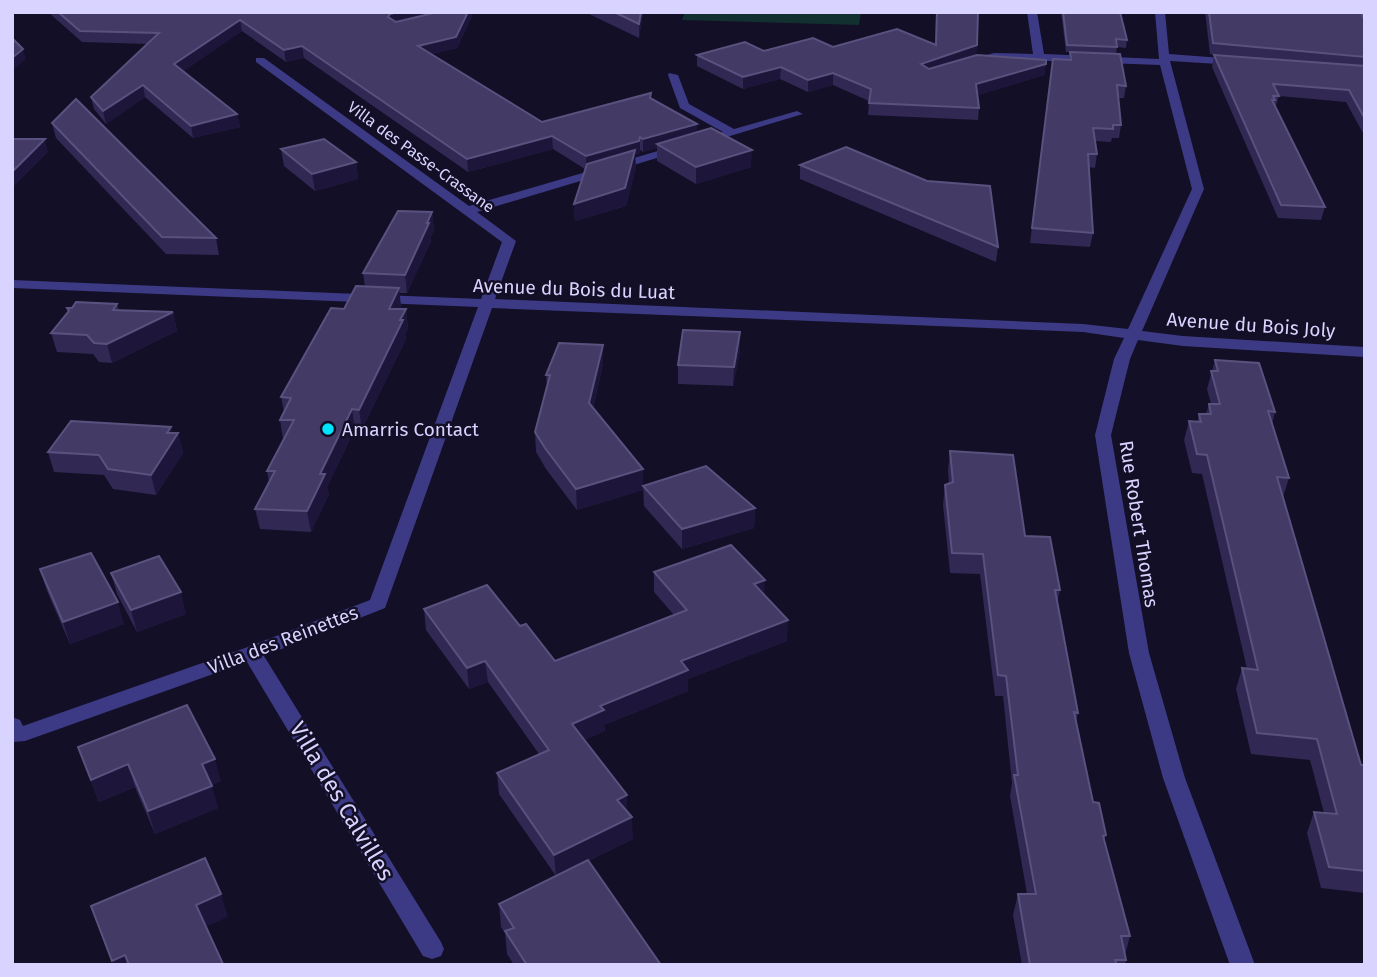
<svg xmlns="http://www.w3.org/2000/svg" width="1377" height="977" viewBox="0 0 1377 977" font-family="'Fira Sans',sans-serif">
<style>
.green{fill:#12302f}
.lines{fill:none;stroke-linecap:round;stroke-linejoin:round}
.minor{fill:#3d3a85;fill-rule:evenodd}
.wall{fill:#312854}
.shaded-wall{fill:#1d163a}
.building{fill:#433a66;stroke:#5a527e;stroke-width:2}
.poi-dot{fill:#00e5ff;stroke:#130f26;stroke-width:2.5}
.labels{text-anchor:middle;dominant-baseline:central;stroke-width:5;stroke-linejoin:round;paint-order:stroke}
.far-street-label{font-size:16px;fill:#d9d4ff;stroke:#130f26}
.street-label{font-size:19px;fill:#d9d4ff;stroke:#130f26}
.poi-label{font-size:19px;fill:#d9d4ff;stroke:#130f26;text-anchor:start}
.near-street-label{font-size:23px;fill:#d9d4ff;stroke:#130f26}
</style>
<rect width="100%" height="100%" fill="#130f26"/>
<path class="green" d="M685 12H861L859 25 682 20Z"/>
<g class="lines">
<path class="minor" d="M1027 12H1037L1044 54 1159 59 1155 12H1165L1169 54 1235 59 1240 62 1235 65 1170 61 1204 189 1142 331 1183 336 1365 347V357L1183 346 1138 340 1130 359 1111 435 1149 653 1185 778 1255 965H1230L1163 778 1129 653 1095 435 1114 359 1124 338 1083 332 492 308 385 608 264 656 441 942 444 949 441 956 432 959 423 956 247 662 25 741 12 742V717L20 720 23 726 245 648 370 600 478 307 12 288V280L481 299 502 242 256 62V58H264L469 206 723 132 680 108 668 75 669 73 678 75 689 104 734 129 797 111 803 114 477 212 516 241 495 299 1083 324 1128 329 1192 189 1160 65 994 59 967 64V60L994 53 1033 54Z"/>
</g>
<g class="wall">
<path d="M48 12H472V16L457 48 432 54 542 122 651 93V99L697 132 751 167 696 184 657 161V148L643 152 640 150 639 154 635 155 636 167 626 206 575 221 574 204 585 169 553 149 468 172 304 58 286 62 242 31 183 71 237 114 240 127 193 138 145 97 106 124 94 109 91 97 147 44 82 42Z"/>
<path d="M589 12H643L639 38 589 14Z"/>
<path d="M936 12H978L976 56 1046 64 1044 75 978 95 979 108 978 120 868 115 869 101 833 85 808 92 780 79 743 89 697 66V55L833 47 935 44Z"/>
<path d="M1061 12H1120L1127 40 1126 48 1117 47 1116 54 1126 86 1124 98H1119L1121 125 1119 138H1112L1111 142 1095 141 1097 154 1095 168 1089 167 1093 233 1090 247 1030 243 1053 59 1069 60 1070 52H1066Z"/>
<path d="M1205 12H1361L1365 22V137L1346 102 1279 96 1275 108 1325 207 1321 220 1278 218 1212 67 1214 55 1242 57 1210 54Z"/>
<path d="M52 123 216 238 219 255 166 254 56 138Z"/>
<path d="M281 149 356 162 358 179 315 191 284 166Z"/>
<path d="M800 165 927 181 998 247 996 262 800 179Z"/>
<path d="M432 212 434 230 431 236V241L407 293H399L401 306 400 309H406L408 328 405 334 406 339 362 429H355L327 487 329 494 311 532 260 529 255 509 269 482 267 471 283 439 280 420 284 412 281 397 344 309 365 287 363 273Z"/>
<path d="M117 304 119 310 173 312 177 331 112 363 99 362 93 354 57 352 51 333 68 313 67 308Z"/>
<path d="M740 332V351L733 386 678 384V365Z"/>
<path d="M1215 360 1275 412 1272 424 1289 478 1283 497 1361 765H1365V893L1321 888 1307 833 1314 812 1324 813 1310 760 1251 754 1236 689 1242 668 1247 669 1202 474 1192 473 1184 440 1189 421 1197 422 1199 414H1206L1209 404H1211L1207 389Z"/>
<path d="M603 364 593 409 643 469V490L577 510 546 469 536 452 535 432 547 387 546 375Z"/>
<path d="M173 433H178L183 453 156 495 113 489 104 475 54 472 48 452Z"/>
<path d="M950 451 1025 536 1060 590 1057 604 1078 713 1076 723 1093 802 1106 835 1104 842 1130 936 1125 955 1126 960 1125 965H1022L1013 915 1018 894H1027L1010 796 1012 783 1003 696H995L980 574 950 573 943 505 945 485 949 484 948 470Z"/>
<path d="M643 486 755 508 754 528 682 549 644 506Z"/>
<path d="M40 569 124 624 70 644 47 591Z"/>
<path d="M654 572 764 595 787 641 688 679V691L604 725 605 731 584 740 627 811 633 839 588 861 661 965H514L507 954 505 933 501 927 499 904 556 876 499 794 497 773 539 754 488 682 469 689 426 630 424 609 520 626 555 661 674 615 654 592Z"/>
<path d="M111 573 186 614 137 632 117 594Z"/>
<path d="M78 747 221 781 211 785 218 808 155 834 135 787 99 802Z"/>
</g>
<g class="shaded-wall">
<path d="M398 12H445L391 25 388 17 390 14Z"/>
<path d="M468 12H472V16L457 48 420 57 418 46Z"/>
<path d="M641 12H643L639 38V24Z"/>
<path d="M240 20 242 31 177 76 174 64Z"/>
<path d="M977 45 976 56 919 76 921 64Z"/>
<path d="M302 46 304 58 286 62 284 50Z"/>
<path d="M23 49 26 59 12 71V58Z"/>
<path d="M1046 64 1044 75 975 96 976 84Z"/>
<path d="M781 67 780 79 743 89V77Z"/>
<path d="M833 73V85L808 92V80Z"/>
<path d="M143 85 145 97 106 124 103 111Z"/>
<path d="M237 114 240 127 193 138 191 126Z"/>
<path d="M697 124V137L657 144V148L643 152V139Z"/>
<path d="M552 136 553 149 468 172 467 159Z"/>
<path d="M640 137V150L639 154 635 155 636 167 626 206 575 221 574 204 586 169V156Z"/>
<path d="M45 139 48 152 12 188V172Z"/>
<path d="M752 150 751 167 696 184V167Z"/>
<path d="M356 162 358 179 315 191 312 174Z"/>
<path d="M432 212 434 230 431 236V241L407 293 405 275Z"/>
<path d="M399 288 401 306 392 327 389 309Z"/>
<path d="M406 309 408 328 405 334 406 339 362 429 359 410Z"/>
<path d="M173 312 177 331 112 363 107 344Z"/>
<path d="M740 332V351L733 386 734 367Z"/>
<path d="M603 345V364L590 423 589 403Z"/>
<path d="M352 409 355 429 327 487 329 494 311 532 307 511 320 474Z"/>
<path d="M171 427 174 439 178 433 183 453 156 495 151 475 167 433Z"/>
<path d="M643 469V490L577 510 576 489Z"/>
<path d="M755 508 754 528 682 549V529Z"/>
<path d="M765 580 764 600 754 584Z"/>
<path d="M181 592 186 614 137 632 131 610Z"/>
<path d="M118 602 124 624 70 644 63 622Z"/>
<path d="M788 620 787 641 688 679V691L604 725 605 731 573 745 572 724 600 706 681 661Z"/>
<path d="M485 661 488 682 469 689 467 668Z"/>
<path d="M215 759 221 781 208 787 202 764Z"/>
<path d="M128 764 135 787 99 802 91 780Z"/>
<path d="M212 786 218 808 155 834 148 811Z"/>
<path d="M627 795V817L617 800Z"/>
<path d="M632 817 633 839 556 876 554 855Z"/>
<path d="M221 894 228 917 203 928 196 905Z"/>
<path d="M125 955 128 965H113L112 961Z"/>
</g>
<g class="building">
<path d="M58 12H398L390 14 388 17 396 22 438 12H468L456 37 418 46 542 122 651 93 650 98 697 124 643 139 640 137 639 141 586 156 552 136 467 159 302 46 284 50 240 20 174 64 237 114 191 126 143 85 103 111 91 97 159 33 80 31Z"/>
<path d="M614 12H641L639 24Z"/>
<path d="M937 12H978L977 45 921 64 929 69 977 55 1046 60V64L976 84 979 108 869 103 871 89 833 73 808 80 781 67 743 77 697 55 745 42 764 51 813 38 833 47 897 29 936 45Z"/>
<path d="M1063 12H1120L1127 40 1116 39 1117 47 1067 45Z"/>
<path d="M1209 12H1361L1365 22V57L1213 43Z"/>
<path d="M12 38 23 49 12 58Z"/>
<path d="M1070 52 1120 54 1126 86 1117 85 1121 125H1113V129L1093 128 1097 154H1088L1093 233 1032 228 1053 59 1071 60Z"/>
<path d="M1214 55 1365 66V119L1349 90 1273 84 1279 96H1273L1275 100H1272L1325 207 1281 205Z"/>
<path d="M76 99 216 238 162 237 52 123Z"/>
<path d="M711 128 752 150 696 167 657 144Z"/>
<path d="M12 139H45L12 172Z"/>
<path d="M324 139 356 162 312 174 281 149Z"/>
<path d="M846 147 927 181 990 186 998 247 800 165Z"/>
<path d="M635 150 625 188 574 204 587 164Z"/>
<path d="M398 211 432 212 427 223H429L405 275 363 273Z"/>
<path d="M356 286 399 288 389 309H406L400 320H403L359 410 352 409 320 474H325L307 511 255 509 275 471H267L294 420H280L291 398 281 397 331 308 344 309Z"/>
<path d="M76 302 117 304 113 310 173 312 107 344 94 343 87 335 51 333 69 311 67 308H72Z"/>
<path d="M683 330 740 332 734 367 678 365Z"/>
<path d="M559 343 603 345 589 403 643 469 576 489 545 448 535 432 550 375H546Z"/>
<path d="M1215 360 1259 363 1275 412 1268 411 1289 478 1277 477 1361 765H1365V871L1329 867 1314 812 1337 814 1317 739 1257 733 1242 668 1258 670 1207 455 1197 454 1189 421 1201 422 1199 414H1211L1209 404H1220L1211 371H1218Z"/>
<path d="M71 421 171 427 167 433H178L151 475 108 469 99 455 48 452Z"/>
<path d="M950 451 1013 455 1025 536 1050 537 1060 590H1055L1078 713 1074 712 1093 802 1099 803 1106 835 1103 836 1130 936H1121L1126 960H1115L1117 965H1030L1018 894H1036L1014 775H1018L1006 676 998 675 983 554 952 553 945 485 953 482Z"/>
<path d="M706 466 755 508 682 529 643 486Z"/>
<path d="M731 545 765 580 754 584 788 620 681 661 688 670 600 706 604 710 572 724 627 795 617 800 632 817 554 855 497 773 549 750 485 661 467 668 424 609 487 585 520 626 526 624 555 661 687 610 654 572Z"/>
<path d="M91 553 118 602 63 622 40 569Z"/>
<path d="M159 556 181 592 131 610 111 573Z"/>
<path d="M187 705 215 759 202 764 212 786 148 811 128 764 91 780 78 747Z"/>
<path d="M205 858 221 894 196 905 223 964 129 965 125 955 112 961 91 906Z"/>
<path d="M588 860 661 965H527L505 931 514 928 499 904Z"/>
</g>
<circle class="poi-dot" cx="328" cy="429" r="7"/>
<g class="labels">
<g class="far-street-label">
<text transform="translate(421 157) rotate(36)">Villa des Passe-Crassane</text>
</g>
<g class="street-label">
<text transform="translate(574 289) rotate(2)">Avenue du Bois du Luat</text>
<text transform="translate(1251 325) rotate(4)">Avenue du Bois Joly</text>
<text transform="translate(1139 524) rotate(81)">Rue Robert Thomas</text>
<text transform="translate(283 640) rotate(-21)">Villa des Reinettes</text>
</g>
<g class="poi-label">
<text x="342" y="429">Amarris Contact</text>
</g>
<g class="near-street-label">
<text transform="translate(342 801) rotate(59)">Villa des Calvilles</text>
</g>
</g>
<rect width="1377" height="977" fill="none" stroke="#d9d4ff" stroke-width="28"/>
</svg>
